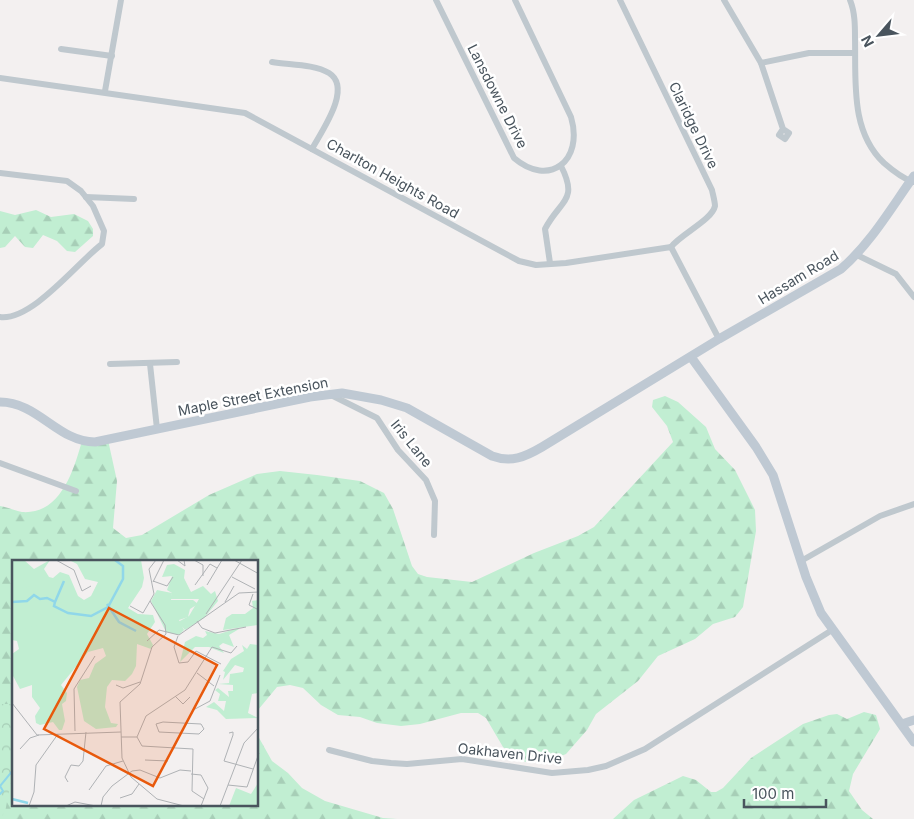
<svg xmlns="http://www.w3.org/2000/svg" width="914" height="819" viewBox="0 0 914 819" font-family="Inter,sans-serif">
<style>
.forest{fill:url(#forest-firs)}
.park{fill:url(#park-crowns)}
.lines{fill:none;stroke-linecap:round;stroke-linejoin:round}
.stream{stroke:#90d7e9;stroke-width:2}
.street{stroke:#bfc8ce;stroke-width:6}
.secondary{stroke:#bfc9d3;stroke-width:9}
.labels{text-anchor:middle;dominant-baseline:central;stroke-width:5;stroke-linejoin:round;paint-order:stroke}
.street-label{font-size:14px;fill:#49545d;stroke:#fff}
.inset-river{fill:none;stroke:#90d7e9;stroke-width:2.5}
.inset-road{fill:none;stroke:#afb2b5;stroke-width:1}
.view{fill:#e8590c;fill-opacity:0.15;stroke:#e8590c;stroke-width:2.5}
.inset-edge{fill:none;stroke:#49545d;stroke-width:2.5}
</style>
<defs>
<pattern id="forest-firs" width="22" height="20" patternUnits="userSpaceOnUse" patternTransform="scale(1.25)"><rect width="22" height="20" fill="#c1eed2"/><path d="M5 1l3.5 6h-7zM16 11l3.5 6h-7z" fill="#a7ceb7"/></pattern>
<pattern id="park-crowns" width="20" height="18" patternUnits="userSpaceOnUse" patternTransform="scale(1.25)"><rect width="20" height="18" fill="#c1eed2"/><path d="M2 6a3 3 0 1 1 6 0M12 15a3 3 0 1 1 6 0" fill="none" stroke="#a7ceb7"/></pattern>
</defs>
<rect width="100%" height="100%" fill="#f3f0f0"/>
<g class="forest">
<path d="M36 210 51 217 74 214 88 221 93 229V236L75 252 67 251 57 241 43 235 33 248 25 247 15 236 5 247 0 248V211L15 215Z"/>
<path d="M665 396 678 402 706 427 715 449 735 470 755 510 756 531 743 607 735 617 713 624 695 639 658 656 638 681 596 714 587 730 566 754 549 761 526 762 518 759 503 747 486 718 478 713H461L420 724 401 726 377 723 360 717 338 715 321 705 303 688 290 685 277 687 258 710V562H14V805H258V736L272 761 288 773 302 788 325 801 383 818 397 819H0V506C8 507 15 511 22 512 61 515 74 469 82 441L108 440 117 481 113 528 126 538 142 535 209 495 257 474 280 471 317 475 360 481 384 493 393 509 412 566 418 574 427 577 472 582 534 553 578 536 594 527 673 442 667 426 652 407 653 400Z"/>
<path d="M864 712 876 715 880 729 853 774 849 791 862 810 873 819H613L634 800 683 776 696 780 711 792H716L723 788 751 758 803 724 829 715 837 714 847 719Z"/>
</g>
<path class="park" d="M0 704H14V766L5 812 0 818Z"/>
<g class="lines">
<path class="stream" d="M0 794 3 791 0 786 14 769"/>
<g class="street">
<path d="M436 0 514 158C549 188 584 161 571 117L515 0"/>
<path d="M620 0 712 190C713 195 715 202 715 206 712 220 681 234 671 247"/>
<path d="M724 0 761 63 783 129 789 133 785 139 779 135 783 129"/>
<path d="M850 0C855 12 855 26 855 38 856 81 850 131 884 163 892 170 902 178 913 182"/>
<path d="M61 49 112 56"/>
<path d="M272 62C289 65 314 64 329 73 353 88 321 132 312 149"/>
<path d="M761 63 809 53H855"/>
<path d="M0 78 245 113 519 261 536 265 566 263 671 247 719 339"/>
<path d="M105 91 121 0"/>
<path d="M0 173 67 181 81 191 93 206 104 231 102 244C77 263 32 321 0 317"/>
<path d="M86 197 134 199"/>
<path d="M857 255 896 274 914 297"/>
<path d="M550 263 545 229C560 200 579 201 561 166"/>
<path d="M110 364 177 362"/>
<path d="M150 364 157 429"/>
<path d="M329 394 377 418 398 450 426 480 435 501 434 535"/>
<path d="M0 463 76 491"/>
<path d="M801 561 880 516 914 504"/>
<path d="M329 750 372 761 391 763 407 764 462 759 552 773 588 770 606 766 645 749 832 630"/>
</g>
<g class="secondary">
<path d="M691 357 756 447 773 475 806 577 821 613 914 742"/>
<path d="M0 402C38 402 58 442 95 442L310 397 342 393 381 400 407 408 492 456C511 463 525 457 542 447L719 339 841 269C871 243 891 208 914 176"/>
<path d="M902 724 914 720"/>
</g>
</g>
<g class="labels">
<g class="street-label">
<text transform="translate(498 96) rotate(63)">Lansdowne Drive</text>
<text transform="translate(694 125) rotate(64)">Claridge Drive</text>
<text transform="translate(393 178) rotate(29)">Charlton Heights Road</text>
<text transform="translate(798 277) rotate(-31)">Hassam Road</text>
<text transform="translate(253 396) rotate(-11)">Maple Street Extension</text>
<text transform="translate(412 443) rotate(51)">Iris Lane</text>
<text transform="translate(510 753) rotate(6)">Oakhaven Drive</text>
</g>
</g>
<g transform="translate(12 560)">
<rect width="246" height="246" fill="#f3f0f0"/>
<path d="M0 0H12L22 9 38 0 32 9 37 17 41 18 48 12 57 15 66 36 72 40 79 36 86 22 73 19 65 4 57 0H129L132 18 130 27 116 48 126 54 141 55 143 62 135 74 141 85 139 89 125 84 124 106 120 114 113 121 100 120 95 127 93 147 99 163 106 164 104 167 84 169 72 161 65 127 68 120 77 118 83 104 94 96 91 88 76 92 49 125 55 133 54 141 50 144 53 161 50 170H47L41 162 28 165 24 163 23 156 28 148 20 137V125L8 129 0 114V94L7 89 5 81 0 80ZM162 4 173 10 172 18 179 32 191 26 199 34 203 31 206 41 192 58 173 70 166 62 177 56 187 39H158L160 33 155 30 160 16 150 17 155 5ZM246 40V65L211 70 214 58 220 54H233L241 48 240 41ZM223 69H227L217 75 222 87 211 83 207 86 212 93 197 87H183L168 102 173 82 184 76 191 78 195 75 193 71 207 74ZM238 84 246 85V133L240 134 236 153 246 158 214 159 205 150 194 147 202 142 212 151 214 141H206L208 134 203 130 206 128 217 137 216 131H221V125L206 124 217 123 218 114 231 112 232 108 223 105 211 120 213 112 211 111 219 99 232 91 230 85 235 89ZM246 223V246H217L224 228 239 234Z" fill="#c1eed2"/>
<path d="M145 30 160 33 159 40H181L186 44 178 49 176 57 167 60 172 70 167 75 154 72 139 41Z" fill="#c1eed2"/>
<path d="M77 0H116L126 28 110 59 97 49ZM0 2 13 14 10 28 24 25 66 54 0 72Z" fill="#c1eed2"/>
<path class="inset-river" d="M0 42 15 41 22 35 28 39 35 38 43 42 42 46 56 53 79 56 96 47 111 19V6L103 0M43 42 52 21M95 44 107 62 124 71M0 239 16 243"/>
<path class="inset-road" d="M44 0 62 10 70 31 79 26M144 0 137 9 142 34 138 41 153 65 154 74M165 0 173 6 172 0M182 0 191 5V16M222 0 247 14M220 17 243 29M141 21 155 26 161 17M141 22 152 0M183 25 198 4 205 8M195 25 210 0M241 34 237 45 247 50M213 42 222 26M118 46 131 53 138 41M194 54 230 0M185 61 190 68 203 73 234 67M154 74 140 87 128 124 108 142 110 198 119 217 145 239 172 246M166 76 162 87 167 103 176 102 184 91 209 104M135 81 147 70 167 75 227 33 247 32M185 113 202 126M104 125 111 128 128 122M163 136 171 144 178 137M0 143 25 175 109 172M183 149 198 141 208 115M151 162 189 164 192 169 187 174 147 172 144 164ZM63 171 62 129 83 96M217 173 221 172V175L212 201 241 209M109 177H125L134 156 173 130 200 87 219 93 225 86M125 177 130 186 181 189 180 231 192 239M8 189 18 178 27 175M133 200 156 201M179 214 189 215 196 228 189 246M56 222 53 217 59 205 67 206 71 201 74 172M216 225 235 227 247 193M77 230 94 206 111 201M108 238 120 234 127 224M17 246 22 232 24 205 46 174M54 246 63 242 84 246M89 246 91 237 100 226 120 211 128 210 148 218 168 210 179 211M208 246 232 183 247 167"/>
<path class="view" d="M97 48 205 105 141 226 32 169Z"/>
<rect width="246" height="246" class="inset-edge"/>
</g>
<g transform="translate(879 35) rotate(242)" stroke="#ffffff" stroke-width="4" paint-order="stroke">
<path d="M0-4L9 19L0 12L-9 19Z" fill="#49545d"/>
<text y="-8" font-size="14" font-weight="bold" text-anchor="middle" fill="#49545d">N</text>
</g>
<path d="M744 799v8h82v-8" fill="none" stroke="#49545d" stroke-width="2.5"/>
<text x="752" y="799" font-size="15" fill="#49545d" stroke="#ffffff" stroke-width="4" paint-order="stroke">100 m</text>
</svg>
